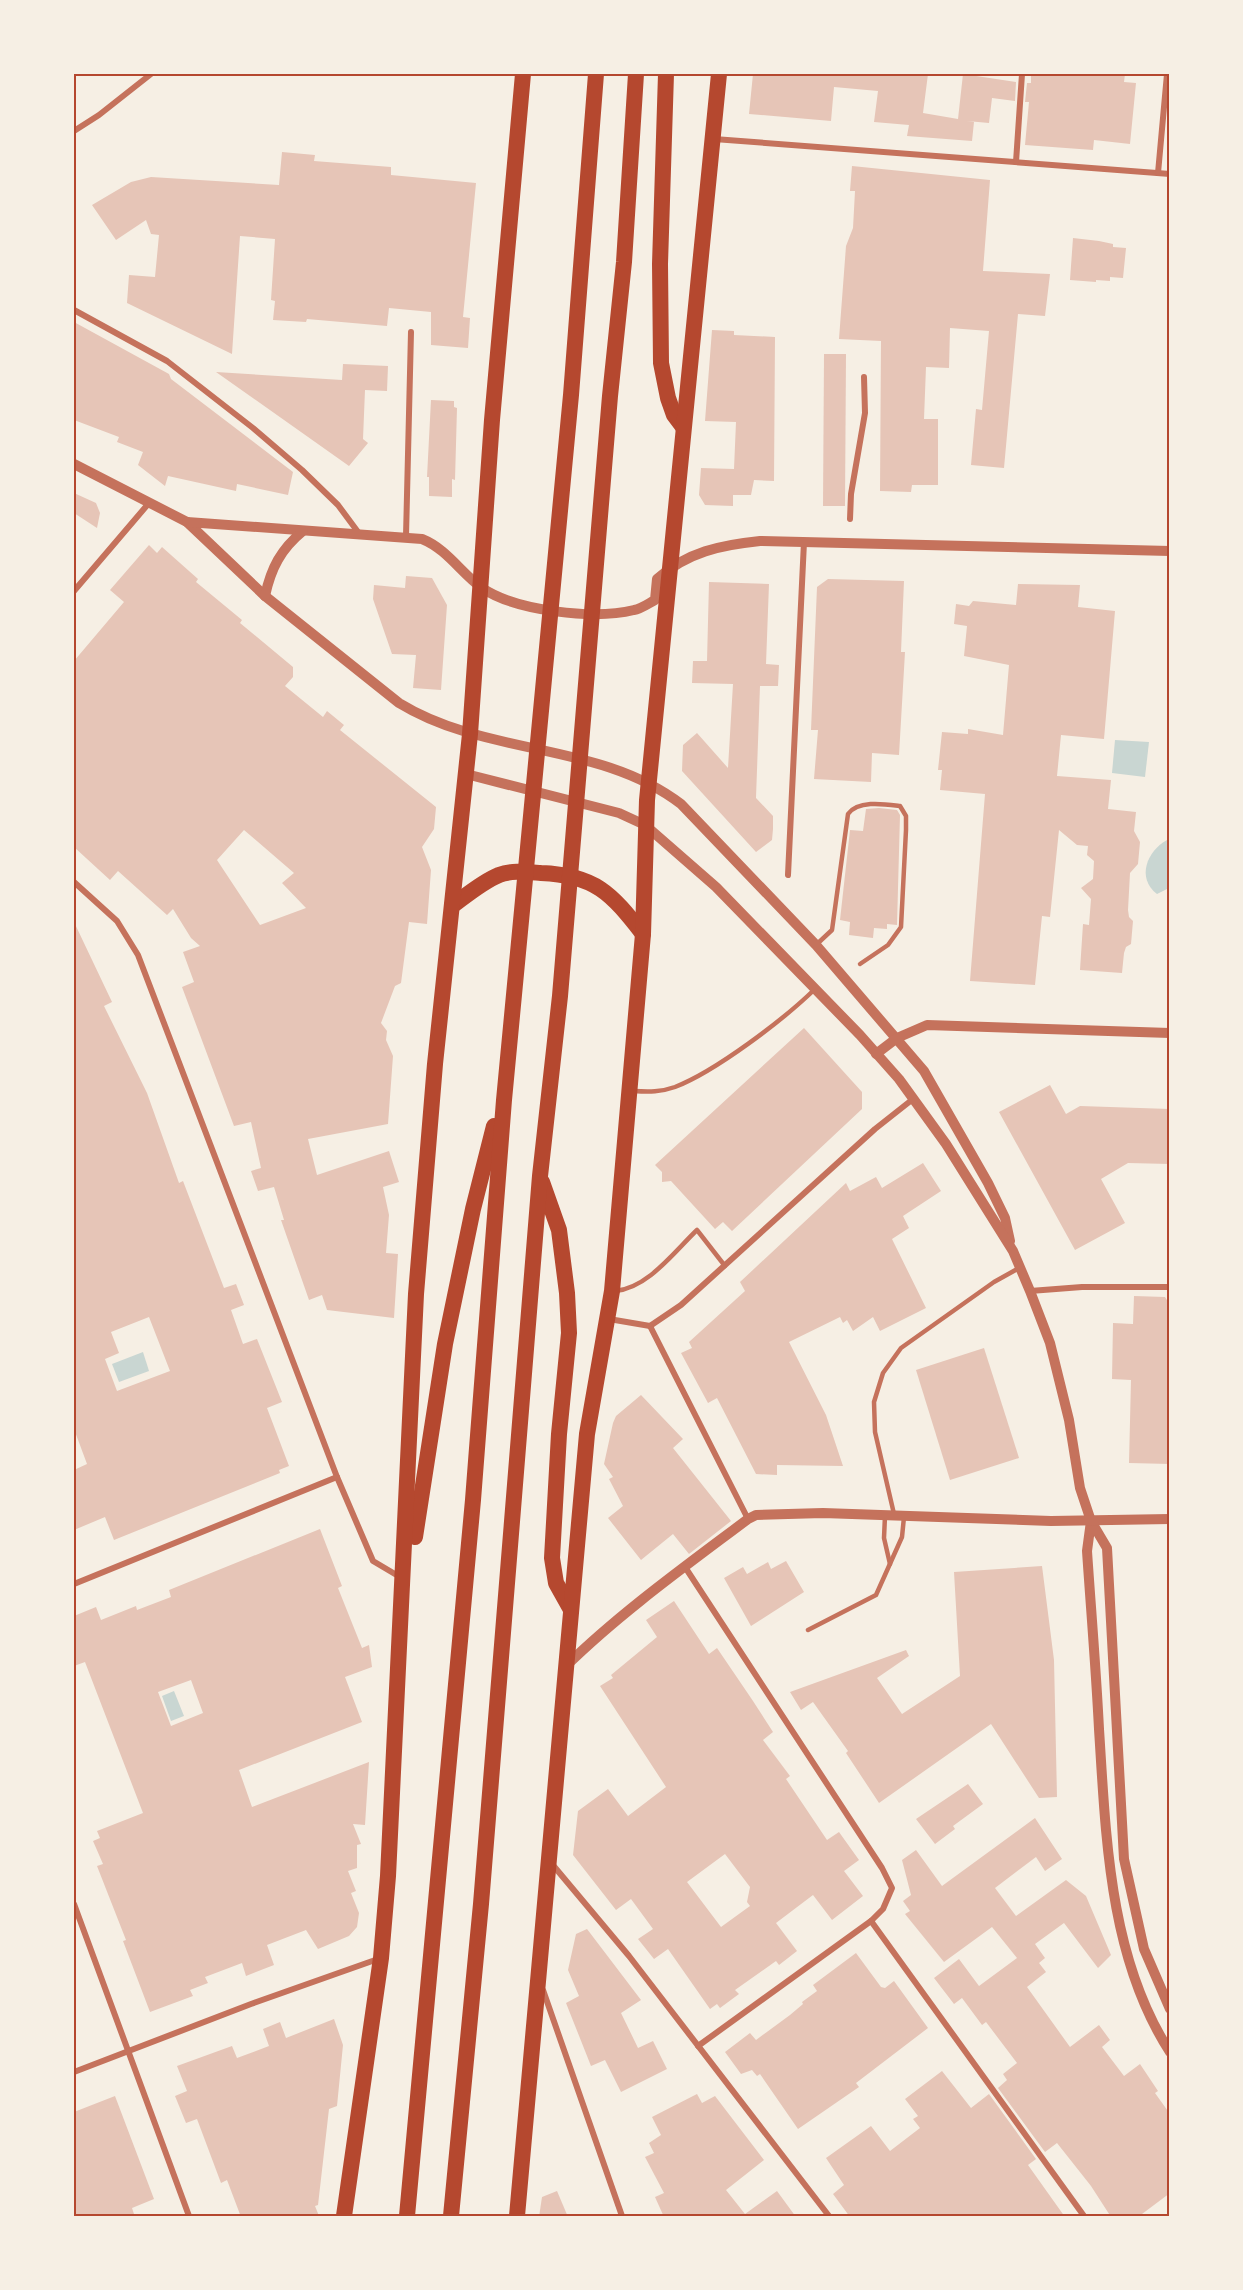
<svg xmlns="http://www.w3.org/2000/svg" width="1243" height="2290" viewBox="0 0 1243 2290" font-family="'Times New Roman',serif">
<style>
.water{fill:#c9d6d2}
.building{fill:#e6c5b7;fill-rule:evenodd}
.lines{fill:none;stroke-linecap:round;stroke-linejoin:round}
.service{stroke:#c5725c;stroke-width:4.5}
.minor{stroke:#c5725c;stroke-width:6}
.tertiary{stroke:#c5725c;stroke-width:10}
.trunk{stroke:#b5482f;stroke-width:16}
.neatline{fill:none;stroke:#b5482f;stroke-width:2}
</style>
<rect width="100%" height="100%" fill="#f6efe4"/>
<g class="water">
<path d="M1115 740 1149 742 1145 777 1112 773Z"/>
<path d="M1167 840 1170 841 1169 888 1157 894C1136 878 1147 851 1167 840Z"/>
<path d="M143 1352 149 1371 119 1382 112 1364Z"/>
<path d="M174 1691 184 1716 171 1721 162 1696Z"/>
</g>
<g class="building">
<path d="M753 74H928L923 113 958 119 963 74 1016 82 1015 101 992 98 989 123 967 121 974 122 972 141 907 136 909 125 874 122 878 91 834 87 831 121 749 114Z"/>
<path d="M1031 74H1125L1124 82 1136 83 1130 144 1094 140 1093 150 1025 145 1029 102H1025L1027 83H1031Z"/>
<path d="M282 152 315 155 314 161 391 167V175L476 183 463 317 470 318 468 348 431 345V312L389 308 387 326 307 319 306 322 273 320 275 301 271 300 275 239 240 236 232 354 127 303 129 275 155 277 159 235 151 234 146 220 116 240 92 205 131 182 151 177 279 185Z"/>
<path d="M852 166 990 180 983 271 1050 274 1045 316 1018 314 1004 468 971 465 976 409 982 410 989 331 950 328 949 368 926 367 924 419H938V485H912L911 492 880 491 881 341 839 339 846 246 853 228 855 191H850Z"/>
<path d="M1073 238 1099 241 1113 244V247L1126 248 1123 278 1110 277V281L1096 280V282L1070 280Z"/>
<path d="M74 322 169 374 171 379 293 472 288 495 237 484 236 491 168 476 165 486 138 465 143 452 117 442 119 437 74 420Z"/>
<path d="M712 330 734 331V335L775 337 774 481 754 480 751 495H733V506L705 505 699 495 701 468 734 469 736 422 705 421Z"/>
<path d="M824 354H846L845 506H823Z"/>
<path d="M343 364 388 366 387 391 365 390 363 439 368 443 349 466 216 372 342 380Z"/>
<path d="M431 400 454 401V407L457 408 455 480 452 479V497L429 496V477H427Z"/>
<path d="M74 493 96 503 100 513 97 528 74 513Z"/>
<path d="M149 545 157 553 162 547 198 579 196 582 242 620 240 623 293 667V677L285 686 323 717 327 711 344 725 340 730 436 807 434 829 422 847 431 870 427 924 409 922 401 983 395 986 381 1023 387 1031 386 1040 393 1056 388 1124 308 1139 317 1175 389 1151 399 1182 383 1187 389 1215 386 1253 398 1254 394 1318 327 1310 322 1295 309 1300 281 1220H284L274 1187 258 1191 251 1171 261 1168 251 1122 234 1126 182 987 194 982 183 952 200 946 191 938 173 909 167 915 118 871 110 880 74 847V661L124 602 110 590ZM244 830 294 873 282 883 306 908 260 925 217 860Z"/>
<path d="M406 576 432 578 447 605 441 690 413 688 416 655 392 654 373 599 374 585 405 588Z"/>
<path d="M828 579 904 581 901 652H905L899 755 872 753 871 782 814 779 818 730H811L817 587Z"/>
<path d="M709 582 769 584 766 664 779 665 778 686H760L756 798 773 816V829L772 840 756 852 682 771 683 745 697 733 728 768 733 684 692 683 693 661H707Z"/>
<path d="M1018 584 1080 585 1078 607 1115 611 1104 739 1061 735 1057 776 1111 780 1108 809 1136 812 1134 831 1140 842 1138 864 1130 873 1128 910 1129 917 1133 921 1131 944 1126 947 1124 953 1122 973 1080 970 1083 924 1089 925 1091 899 1081 888 1093 879 1094 861 1087 855 1088 846 1077 845 1059 830 1050 917 1042 916 1035 985 970 981 985 794 940 790 942 770H938L942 732 968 734V729L1003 735 1009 665 964 656 967 626 954 624 956 604 969 606 973 601 1016 605Z"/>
<path d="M879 808 897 810 900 815 897 925 887 924V929L874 928 873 938 849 935 850 922 840 920 850 830 863 831 866 809Z"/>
<path d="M74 922 112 1002 104 1006 147 1093 179 1183 183 1181 224 1288 236 1284 244 1305 231 1310 243 1344 257 1339 282 1402 267 1408 289 1466 279 1470 280 1473 114 1540 105 1517 74 1530V1470L87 1464 74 1429ZM149 1317 170 1371 117 1391 105 1359 119 1353 111 1332Z"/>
<path d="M804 1028 862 1092V1109L732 1231 723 1222 715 1229 671 1181 662 1182V1172L655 1165Z"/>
<path d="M1050 1085 1066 1114 1080 1106 1170 1109V1164L1128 1163 1101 1179 1125 1223 1075 1250 999 1112Z"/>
<path d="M923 1163 941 1191 903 1216 909 1228 892 1239 926 1308 880 1331 873 1317 853 1331 847 1320 843 1323 840 1317 789 1342 826 1415 843 1466 777 1465V1475L756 1474 717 1398 708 1403 681 1353 692 1348 689 1342 745 1291 740 1282 846 1183 850 1191 876 1177 882 1188Z"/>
<path d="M1134 1296 1165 1297 1170 1305V1464L1129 1463 1131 1380 1112 1379 1113 1323 1133 1324Z"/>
<path d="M984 1348 1019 1458 950 1480 916 1370Z"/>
<path d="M641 1395 683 1439 673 1448 731 1521 689 1554 673 1534 641 1560 608 1518 623 1506 609 1479 613 1477 604 1464 613 1423 616 1416Z"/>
<path d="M320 1529 342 1586 338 1588 362 1648 369 1645 372 1667 345 1677 362 1722 239 1770 252 1807 369 1762 365 1825 353 1824 361 1844 357 1845V1868L348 1871 356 1891 351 1893 359 1913 357 1927 349 1936 318 1949 306 1930 267 1945 274 1965 246 1976 242 1963 205 1977 208 1983 190 1990 193 1996 150 2012 123 1941 126 1940 97 1866 103 1864 93 1841 100 1838 97 1831 143 1813 85 1662 74 1666V1616L96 1607 101 1620 136 1606 137 1610 171 1597 169 1590ZM191 1680 203 1713 171 1726 158 1692Z"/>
<path d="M786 1561 804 1592 751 1626 724 1578 743 1567 747 1574 768 1562 771 1569Z"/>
<path d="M1042 1566 1054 1660 1057 1797 1039 1798 991 1724 879 1803 846 1753 848 1751 813 1702 801 1710 790 1692 906 1650 909 1656 877 1678 902 1714 960 1676 954 1572Z"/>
<path d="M674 1601 709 1654 717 1648 753 1701 773 1732 763 1740 790 1776 786 1779 827 1840 839 1832 859 1860 844 1871 863 1896 832 1920 813 1895 776 1923 797 1951 779 1965 776 1961 735 1990 739 1994 720 2008 717 2004 710 2009 668 1949 654 1959 638 1939 653 1929 631 1899 616 1910 573 1855 578 1811 608 1789 628 1816 666 1787 600 1686 613 1678 611 1675 657 1637 646 1620ZM725 1854 750 1887 747 1902 750 1906 721 1927 687 1882Z"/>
<path d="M968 1784 983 1804 953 1826 955 1829 935 1844 916 1819Z"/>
<path d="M1035 1818 1062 1859 1045 1871 1036 1857 995 1888 1016 1916 1066 1880 1086 1896 1111 1955 1098 1968 1064 1923 1035 1944 1045 1958 1039 1963 1046 1972 1027 1987 1070 2047 1099 2025 1110 2040 1102 2047 1124 2076 1140 2064 1158 2091 1155 2093 1170 2114V2193L1138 2217H1111L1091 2186 1057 2143 1045 2152 998 2088 1007 2080 1003 2074 1017 2063 986 2022 982 2025 962 1998 954 2004 934 1978 959 1959 979 1986 1017 1958 992 1927 944 1962 905 1914 910 1911 903 1901 911 1895 902 1860 916 1850 942 1886Z"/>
<path d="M587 1929 641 2000 621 2013 638 2048 653 2041 667 2069 621 2092 605 2060 591 2066 566 2003 579 1996 568 1970 576 1934Z"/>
<path d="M856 1953 881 1987 885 1988 894 1981 928 2028 856 2083 859 2087 798 2129 760 2074 757 2076 752 2070 741 2074 725 2052 750 2033 756 2040 790 2015 803 2004 802 2002 817 1991 813 1985Z"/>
<path d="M334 2019 343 2045 337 2106 329 2109 318 2205 315 2206 319 2216 241 2217 227 2180 221 2183 197 2119 186 2123 175 2096 187 2091 177 2066 232 2046 237 2058 269 2046 263 2029 280 2022 286 2038Z"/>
<path d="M942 2071 971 2108 989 2094 1036 2159 1028 2165 1065 2217H850L833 2194 844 2185 826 2158 871 2126 890 2151 920 2128 913 2119 918 2116 905 2099Z"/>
<path d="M697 2094 702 2103 715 2096 764 2160 726 2190 745 2214 777 2191 796 2217H664L655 2197 664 2193 645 2157 654 2153 649 2143 661 2135 652 2117Z"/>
<path d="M115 2096 154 2199 132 2208 135 2217H74V2112Z"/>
<path d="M557 2191 568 2217H539L542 2197Z"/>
</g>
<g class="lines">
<g class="service">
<path d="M817 944 832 930 848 814C858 800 884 804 900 806L906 816V830L901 927 888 945 860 964"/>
<path d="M634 1091C649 1092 661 1092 675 1087 716 1071 783 1020 815 989"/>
<path d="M615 1291C648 1288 674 1252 697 1230L725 1266"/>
<path d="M894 1514 875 1432 874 1402 883 1373 901 1348 994 1282 1019 1268"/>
<path d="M885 1516 884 1538 890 1564"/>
<path d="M808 1630 876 1595 902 1537 904 1517"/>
</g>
<g class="minor">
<path d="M74 131 99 115 151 74"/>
<path d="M714 139 1170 174"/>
<path d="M1016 162 1022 74"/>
<path d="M1158 173 1167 74"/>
<path d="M74 310 167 361 253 428 302 470 338 505 358 532"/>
<path d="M850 519 851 494 865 413 864 377"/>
<path d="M406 536 411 332"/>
<path d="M74 591 149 503"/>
<path d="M788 875 804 542"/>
<path d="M74 882 117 921 138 955 337 1477 373 1561 400 1577"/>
<path d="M1030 1291 1082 1287H1170"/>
<path d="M609 1319 650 1326"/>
<path d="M650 1326 681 1305 875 1129 913 1099"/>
<path d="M650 1326 748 1519"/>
<path d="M685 1567 882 1868 892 1888 883 1909 871 1921 1084 2216"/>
<path d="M74 1584 337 1477"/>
<path d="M552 1864 629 1956 829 2216"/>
<path d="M74 1904 189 2216"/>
<path d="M543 1990 622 2216"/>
<path d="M698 2046 871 1921"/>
<path d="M74 2072 251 2004 378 1959"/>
</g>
<g class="tertiary">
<path d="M74 464 187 522 265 596 399 703C487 757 599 741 681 804L816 945 924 1071 988 1183 1005 1218 1010 1241"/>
<path d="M187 522 422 539C447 549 461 573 482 588 516 611 594 620 634 610 641 609 649 603 655 600L657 579C687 552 721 545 760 541L1170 551"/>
<path d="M265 596C271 568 281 549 303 531"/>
<path d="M466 774 619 813 645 825 716 887 860 1035 899 1079 946 1144 1013 1251 1030 1291 1050 1343 1069 1420 1080 1488 1091 1521 1087 1551C1091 1610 1096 1669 1099 1729 1106 1837 1109 1958 1170 2052"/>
<path d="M876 1054 897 1038 927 1025 1170 1033"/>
<path d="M1091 1521 1107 1548 1124 1859 1144 1949 1170 2009"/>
<path d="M566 1666C620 1613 687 1565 748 1519L756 1515 823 1513 1051 1521 1170 1519"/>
</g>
<g class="trunk">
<path d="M666 74 660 264 661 363 668 398 674 415 683 427"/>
<path d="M452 906C467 895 482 882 499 875 512 870 527 872 541 873 595 875 611 893 643 934"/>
<path d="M542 1182 559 1230 567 1293 569 1333 559 1434 552 1558 556 1583 570 1608"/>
<path d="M415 1537 445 1344 473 1209 494 1126"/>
<path d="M344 2216 381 1958 388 1876 416 1294 435 1064 470 734 492 420 523 74"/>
<path d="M407 2216 473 1500 504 1100 571 395 596 74"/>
<path d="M451 2216 481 1904 540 1176 560 996 610 396 624 262 636 74"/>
<path d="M517 2216 587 1434 612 1291 643 934 647 800 719 74"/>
</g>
</g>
<rect width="1243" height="2290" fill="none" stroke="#f6efe4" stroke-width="150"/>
<rect x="75" y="75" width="1093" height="2140" class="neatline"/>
</svg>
